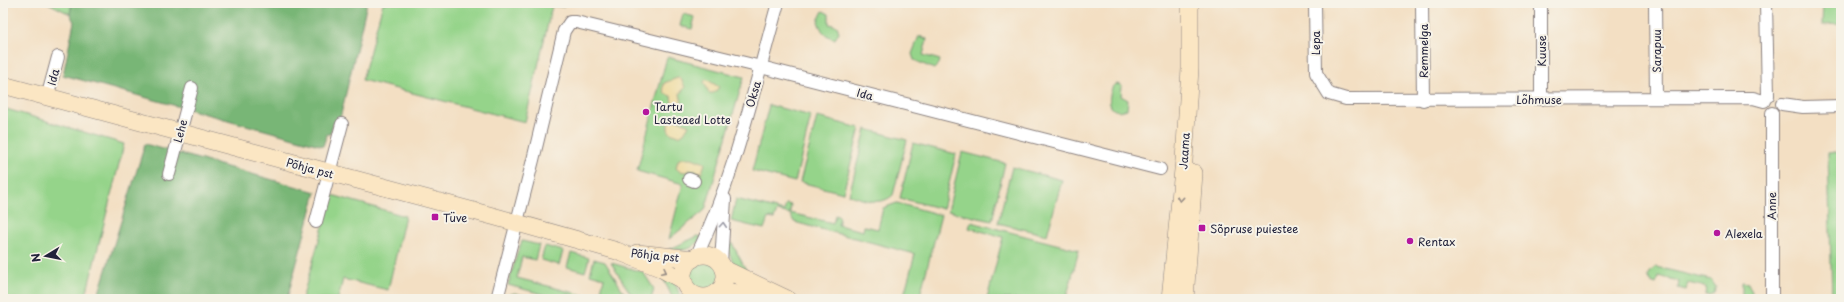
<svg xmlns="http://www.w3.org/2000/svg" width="1844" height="302" viewBox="0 0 1844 302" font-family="'Playpen Sans',sans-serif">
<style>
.green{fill:#95d48a;stroke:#5c7b62}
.forest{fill:#78b676;stroke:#4d6c58}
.sand{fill:#eeda9e;stroke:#887e6c}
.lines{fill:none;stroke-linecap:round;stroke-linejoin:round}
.street-casing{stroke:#8a807f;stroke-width:14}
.secondary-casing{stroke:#8a807f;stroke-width:18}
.street{stroke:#fff;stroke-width:12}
.secondary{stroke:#fbe6c3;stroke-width:17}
.oneway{stroke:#998e86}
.oneway2{stroke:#9c9ca7}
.poi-dot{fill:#b5179e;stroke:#f7f3e8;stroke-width:1.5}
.labels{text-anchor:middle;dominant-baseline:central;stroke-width:4;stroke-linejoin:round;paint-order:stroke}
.street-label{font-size:11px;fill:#22223b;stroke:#f7f3e8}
.poi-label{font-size:11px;fill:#22223b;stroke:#f7f3e8;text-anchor:start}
</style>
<rect width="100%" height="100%" fill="#f7f3e8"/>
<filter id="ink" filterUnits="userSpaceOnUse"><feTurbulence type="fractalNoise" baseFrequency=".025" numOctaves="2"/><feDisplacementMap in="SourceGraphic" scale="8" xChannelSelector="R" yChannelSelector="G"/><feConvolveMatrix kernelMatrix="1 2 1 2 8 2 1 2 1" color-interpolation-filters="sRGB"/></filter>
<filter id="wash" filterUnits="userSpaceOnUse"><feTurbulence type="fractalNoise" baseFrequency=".012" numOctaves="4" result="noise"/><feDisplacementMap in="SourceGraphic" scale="16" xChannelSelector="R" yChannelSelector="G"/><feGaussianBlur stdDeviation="0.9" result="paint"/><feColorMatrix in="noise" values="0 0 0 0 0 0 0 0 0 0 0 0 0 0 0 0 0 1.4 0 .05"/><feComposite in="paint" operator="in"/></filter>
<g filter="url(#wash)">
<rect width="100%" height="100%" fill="#f3dfc3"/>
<g class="green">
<path d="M48 3H72L70 14Z"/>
<path d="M383 3H565L564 7 552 6 525 122 362 80Z"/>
<path d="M1823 3H1841V24L1822 25Z"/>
<path d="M823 11 829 14V24L837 26 839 32 835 39C825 36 821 31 818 21Z"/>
<path d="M683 14 695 17 692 29 680 26Z"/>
<path d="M919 36 927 39 923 55 940 60 939 64 934 69 914 60 912 54Z"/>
<path d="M667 57 744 77 705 210 669 239 683 184 637 171Z"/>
<path d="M1117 84 1122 86 1121 96 1128 100 1127 109C1107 116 1107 99 1113 86Z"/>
<path d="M769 105 811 116 795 182 752 171Z"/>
<path d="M3 108 124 144 85 299H3Z"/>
<path d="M817 117 860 128 843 193 800 182Z"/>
<path d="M866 129 907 140 893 195C880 207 863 199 849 195Z"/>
<path d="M913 143 956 154 943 209 900 198Z"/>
<path d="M962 152 1005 163 992 221 948 211Z"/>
<path d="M1841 152V299H1832L1828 153Z"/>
<path d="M1012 167 1062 180 1047 235 998 223Z"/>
<path d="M332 195 405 216 388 290 343 279 338 299H302Z"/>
<path d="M736 199 784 211 786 204 791 205 790 213 833 223 835 215 840 217 838 225 863 231 864 226 878 229 883 208 897 203 941 215 919 299H903L915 254 794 222 790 214 777 211 774 219 768 218 764 229 731 221Z"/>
<path d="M971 222 1079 250 1066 299H987L1003 237 969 228Z"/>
<path d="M698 236 702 237C692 250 687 251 670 249Z"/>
<path d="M725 239 732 243 746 270 735 267 725 243Z"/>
<path d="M522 241 539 245 535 260 522 257 517 278 598 299H586L567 294 553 297 508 285 518 251Z"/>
<path d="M545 246 563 251 559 265 541 260Z"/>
<path d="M571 253 589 258 585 272 567 267Z"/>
<path d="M594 259 605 262 628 299H599L604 278 590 274Z"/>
<circle cx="704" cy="276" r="17"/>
<path d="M611 263 643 272 654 289 651 299H634Z"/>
<path d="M1656 267 1711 280 1716 287 1714 292 1710 295H1705L1706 287 1688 283 1686 290 1678 288 1679 281 1658 276 1656 284 1651 282 1648 277 1651 271Z"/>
<path d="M663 278 674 281 682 299H673Z"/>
<path d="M1742 282 1748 283 1752 292V299H1742Z"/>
<path d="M515 293 536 299H505L506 295Z"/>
</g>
<g class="forest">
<path d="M72 3H367L339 123 334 122 330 134H327L323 146 63 75 74 22 70 14Z"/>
<path d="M145 144 316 192 287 299H97Z"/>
</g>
<g class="sand">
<path d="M680 77 685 87 680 94 682 103 677 107 672 104 671 96 665 94 663 88 664 83Z"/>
<path d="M706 79 719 87 714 93H709L704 82Z"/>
<path d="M679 120 689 125 684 133 679 136 670 133 668 129V123L672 120Z"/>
<path d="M682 158H692L705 163 702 173 691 169 686 172 679 171 676 168 678 160Z"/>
</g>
</g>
<g filter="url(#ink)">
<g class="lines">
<defs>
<g id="street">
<path d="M1315 3 1316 73 1329 94 1346 99 1753 98 1764 101"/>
<path d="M1422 3 1423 100"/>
<path d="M1541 3V99"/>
<path d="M1655 3 1656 98"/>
<path d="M1766 3 1768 96"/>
<path d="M47 98 58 57"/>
<path d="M1782 104 1803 107 1841 106"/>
<path d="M1772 113V299"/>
<path d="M169 174 192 88"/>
<path d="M689 179 694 181"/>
<path d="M316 222 342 124"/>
<path d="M696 257C735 177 754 88 778 3"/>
<path d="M721 263 725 199"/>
<path d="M497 299 533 160 564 31 570 22H576L749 64 1160 169"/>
<path d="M689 299V291"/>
<path d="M709 299 711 296"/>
</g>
<g id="secondary">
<path d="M3 85 496 217 617 251 660 268 684 281"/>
<path d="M637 253 693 259"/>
<circle cx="704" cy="276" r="21"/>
<path d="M724 269 787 299"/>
<path d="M719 291 769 296"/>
<path d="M1170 299 1184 160 1190 69V3"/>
<path d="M1185 299 1194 173"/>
</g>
</defs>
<use href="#street" class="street-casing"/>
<use href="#secondary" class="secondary-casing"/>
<use href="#street" class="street"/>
<use href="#secondary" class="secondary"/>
</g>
<defs><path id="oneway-chevron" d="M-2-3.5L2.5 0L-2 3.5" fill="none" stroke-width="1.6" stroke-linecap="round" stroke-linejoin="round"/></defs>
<g class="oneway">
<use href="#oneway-chevron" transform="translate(1180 199) rotate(96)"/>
<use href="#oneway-chevron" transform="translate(664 271) rotate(27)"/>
</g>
<use class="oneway2" href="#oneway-chevron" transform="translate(723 225) rotate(-86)"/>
</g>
<g class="poi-dot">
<circle cx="646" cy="112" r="4"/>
<rect x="431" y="213" width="8" height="8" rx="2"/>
<rect x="1198" y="224" width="8" height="8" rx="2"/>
<circle cx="1717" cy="233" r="4"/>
<circle cx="1410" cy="241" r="4"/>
</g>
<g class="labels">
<g class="street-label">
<text transform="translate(1315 43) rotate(-90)">Lepa</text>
<text transform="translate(1423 51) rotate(-90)">Remmelga</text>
<text transform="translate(1541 51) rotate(-90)">Kuuse</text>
<text transform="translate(1656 51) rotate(-90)">Sarapuu</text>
<text transform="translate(53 77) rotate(-75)">Ida</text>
<text transform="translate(753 94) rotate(-74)">Oksa</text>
<text transform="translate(865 94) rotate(14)">Ida</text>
<text x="1539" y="99">Lõhmuse</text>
<text transform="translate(180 131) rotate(-75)">Lehe</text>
<text transform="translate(1184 151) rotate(-86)">Jaama</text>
<text transform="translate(310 168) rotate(15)">Põhja pst</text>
<text transform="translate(1771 206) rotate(-90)">Anne</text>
<text transform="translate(655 255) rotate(6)">Põhja pst</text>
</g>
<g class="poi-label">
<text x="654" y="106">Tartu<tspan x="654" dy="13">Lasteaed Lotte</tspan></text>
<text x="443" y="217">Tüve</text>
<text x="1210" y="228">Sõpruse puiestee</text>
<text x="1725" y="233">Alexela</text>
<text x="1418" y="241">Rentax</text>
</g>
</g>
<rect width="1844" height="302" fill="none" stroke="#f7f3e8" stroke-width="16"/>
<g transform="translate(46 256) rotate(260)" stroke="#f7f3e8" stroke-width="3" paint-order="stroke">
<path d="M0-3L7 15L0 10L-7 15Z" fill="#22223b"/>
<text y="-6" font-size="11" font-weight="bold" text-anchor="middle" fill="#22223b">N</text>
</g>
</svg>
